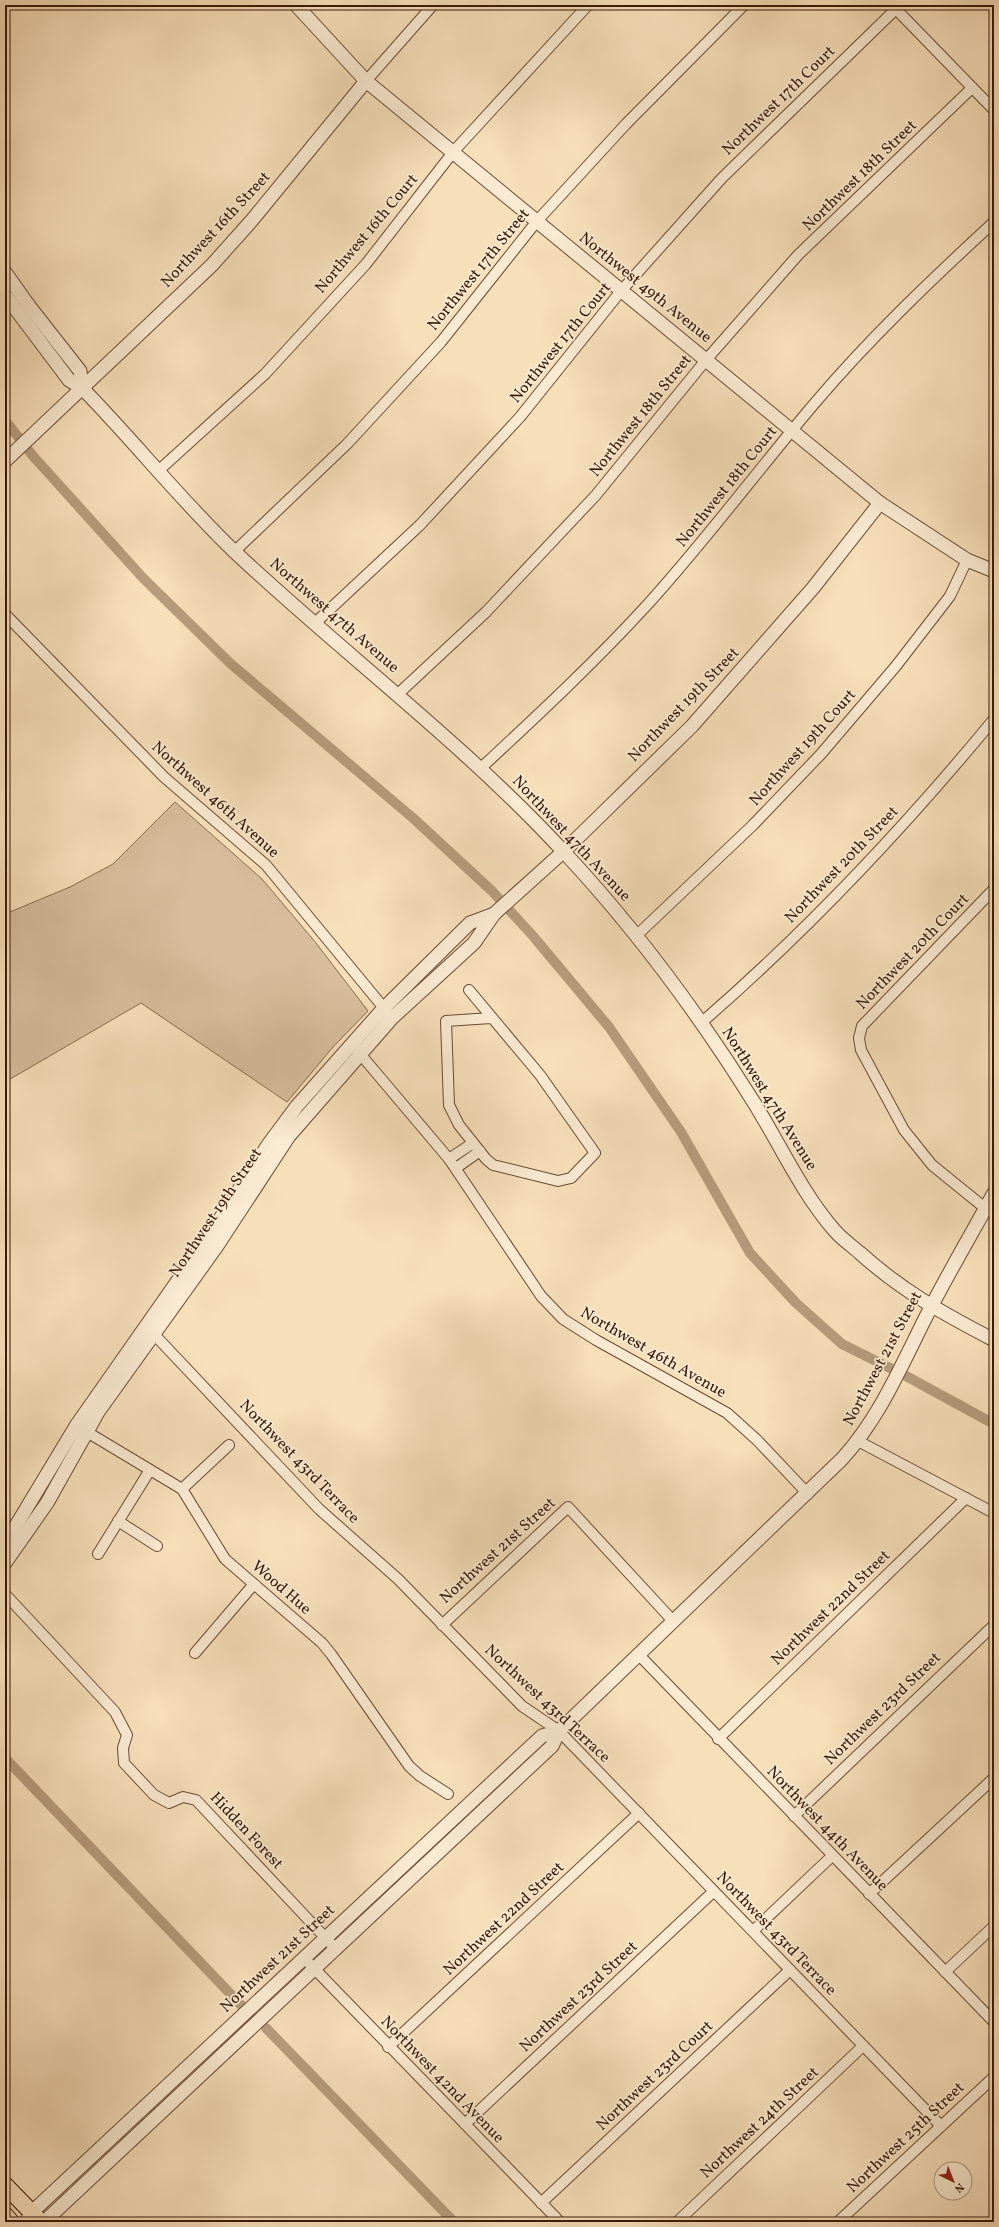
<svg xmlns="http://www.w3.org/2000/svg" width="999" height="2227" viewBox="0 0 999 2227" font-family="Vollkorn,serif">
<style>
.green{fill:#d7bd9c;stroke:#886b52}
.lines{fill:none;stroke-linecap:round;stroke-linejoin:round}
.canal{stroke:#b69c7d;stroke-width:10}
.minor-casing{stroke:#684a34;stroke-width:12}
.tertiary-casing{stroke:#684a34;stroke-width:15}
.primary-casing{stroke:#381907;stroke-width:18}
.minor{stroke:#faead2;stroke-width:10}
.tertiary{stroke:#faead2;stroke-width:13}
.primary{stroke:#f7dfba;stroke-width:16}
.labels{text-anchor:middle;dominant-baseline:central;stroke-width:3.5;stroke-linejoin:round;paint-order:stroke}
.street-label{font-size:16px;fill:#381907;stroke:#faead2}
</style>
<rect width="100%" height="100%" fill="#f7dfba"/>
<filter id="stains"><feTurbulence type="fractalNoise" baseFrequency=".005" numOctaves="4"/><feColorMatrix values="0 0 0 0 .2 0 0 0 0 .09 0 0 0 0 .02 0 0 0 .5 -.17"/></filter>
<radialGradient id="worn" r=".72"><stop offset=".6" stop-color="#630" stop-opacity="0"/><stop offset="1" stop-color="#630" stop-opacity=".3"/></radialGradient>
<path class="green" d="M175 802 262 879 316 943 368 1011 333 1047 287 1102 141 1003 5 1082V914L70 887 113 864Z"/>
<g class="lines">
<g class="canal">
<path d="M5 420 33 456 143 578 231 664 413 818 492 891 533 936 609 1027 681 1132 750 1253 796 1303 842 1344 906 1376 994 1424"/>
<path d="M5 1758 242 2006"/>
<path d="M266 2028 454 2222"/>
</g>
<defs>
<g id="minor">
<path d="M892 5 994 110"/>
<path d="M366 81 433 5"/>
<path d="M157 472 265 374 366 264 454 151 588 5"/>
<path d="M235 551 347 444 441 342 537 221 626 124 744 5"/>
<path d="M5 614 164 777 266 865 388 1013"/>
<path d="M314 624 420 525 520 417 621 291 722 178 896 9"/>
<path d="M398 694 486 612 596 495 706 360 798 255 972 88"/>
<path d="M481 768C538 715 595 662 648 604 706 540 758 470 814 404 869 339 931 280 994 222"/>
<path d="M994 889 862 1026 859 1038 861 1050 904 1130 932 1165 985 1208 994 1213"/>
<path d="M636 936 753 825 821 754 896 666 950 596 967 560"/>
<path d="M469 990 540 1075 595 1153 571 1178 558 1181 493 1165 486 1159 459 1125 449 1105 446 1021 491 1018"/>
<path d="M701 1023C807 931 905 827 994 719"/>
<path d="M356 1049 449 1159 541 1296 563 1319 596 1340 727 1413 757 1440 808 1494"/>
<path d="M449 1159 473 1143"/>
<path d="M456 1168 480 1151"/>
<path d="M150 1330 319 1509 398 1579 522 1706 559 1731 941 2126"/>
<path d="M82 1429 182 1489 225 1559 322 1643 331 1654 409 1766 420 1776 448 1794"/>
<path d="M858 1441 994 1513"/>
<path d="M182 1489 229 1445"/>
<path d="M118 1521 157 1546"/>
<path d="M98 1554 150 1470"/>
<path d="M5 1594 115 1712 127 1735 123 1748 124 1763 154 1795 169 1803 183 1797 196 1800 335 1948"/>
<path d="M442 1625 568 1507 674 1622"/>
<path d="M195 1653 254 1584"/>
<path d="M639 1655 994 2022"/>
<path d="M718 1739 966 1498"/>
<path d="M794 1816 994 1625"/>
<path d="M869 1894 994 1778"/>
<path d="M753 1931 832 1856"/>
<path d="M304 1958 560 2222"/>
<path d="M945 1972 994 1926"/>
<path d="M388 2047 639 1813"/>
<path d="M465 2124 713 1892"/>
<path d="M541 2203 790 1970"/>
<path d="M677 2222 863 2046"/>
<path d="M838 2222 994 2077"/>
</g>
<g id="tertiary">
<path d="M296 5 366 81 880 503 967 560 994 571"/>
<path d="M5 272 29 306 80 371 82 388"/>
<path d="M5 295 69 380 82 388C135 442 182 502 237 554 345 655 463 743 563 851 634 927 698 1013 753 1101 780 1144 801 1192 835 1231 842 1239 852 1246 860 1253 902 1291 944 1314 994 1340"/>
<path d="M5 461 212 265 253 219 366 81"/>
<path d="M5 1544 76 1426 205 1242 268 1145 297 1106 384 1008 470 923 494 914"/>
<path d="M5 1563 47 1503 98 1412 217 1246 289 1136 392 1018 474 943 494 914 564 851 692 726 813 588 880 503"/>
<path d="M26 2222 32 2212 542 1736 559 1731"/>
<path d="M44 2222 552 1746 559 1731 842 1459C882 1415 904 1359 931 1307 951 1269 973 1231 994 1193"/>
</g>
<g id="primary">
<path d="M5 2185 41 2222"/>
<path d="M5 2215 11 2222"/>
</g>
</defs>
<use href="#minor" class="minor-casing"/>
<use href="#tertiary" class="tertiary-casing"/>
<use href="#primary" class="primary-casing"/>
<use href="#minor" class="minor"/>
<use href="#tertiary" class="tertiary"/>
<use href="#primary" class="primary"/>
</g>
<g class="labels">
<g class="street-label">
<text transform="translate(779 101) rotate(-44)">Northwest 17th Court</text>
<text transform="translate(860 176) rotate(-44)">Northwest 18th Street</text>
<text transform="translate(216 230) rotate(-47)">Northwest 16th Street</text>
<text transform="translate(367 234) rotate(-50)">Northwest 16th Court</text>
<text transform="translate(479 270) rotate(-51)">Northwest 17th Street</text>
<text transform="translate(645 288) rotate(39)">Northwest 49th Avenue</text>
<text transform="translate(561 343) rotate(-51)">Northwest 17th Court</text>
<text transform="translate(641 416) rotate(-51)">Northwest 18th Street</text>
<text transform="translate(727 487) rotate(-51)">Northwest 18th Court</text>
<text transform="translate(334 616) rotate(41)">Northwest 47th Avenue</text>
<text transform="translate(684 705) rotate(-46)">Northwest 19th Street</text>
<text transform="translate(803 748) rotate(-48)">Northwest 19th Court</text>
<text transform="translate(215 800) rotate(42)">Northwest 46th Avenue</text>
<text transform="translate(571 839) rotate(47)">Northwest 47th Avenue</text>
<text transform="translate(842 865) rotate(-46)">Northwest 20th Street</text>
<text transform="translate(913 952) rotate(-46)">Northwest 20th Court</text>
<text transform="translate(769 1099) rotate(58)">Northwest 47th Avenue</text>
<text transform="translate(216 1213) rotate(-56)">Northwest 19th Street</text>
<text transform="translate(653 1353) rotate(30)">Northwest 46th Avenue</text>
<text transform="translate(883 1359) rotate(-62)">Northwest 21st Street</text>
<text transform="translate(299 1462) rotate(46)">Northwest 43rd Terrace</text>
<text transform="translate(498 1551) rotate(-42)">Northwest 21st Street</text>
<text transform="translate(281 1588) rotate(41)">Wood Hue</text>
<text transform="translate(831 1608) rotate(-44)">Northwest 22nd Street</text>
<text transform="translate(547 1704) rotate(43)">Northwest 43rd Terrace</text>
<text transform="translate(883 1709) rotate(-44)">Northwest 23rd Street</text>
<text transform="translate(827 1829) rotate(46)">Northwest 44th Avenue</text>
<text transform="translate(246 1831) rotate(47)">Hidden Forest</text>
<text transform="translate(504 1919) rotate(-43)">Northwest 22nd Street</text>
<text transform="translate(776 1934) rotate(46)">Northwest 43rd Terrace</text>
<text transform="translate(278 1959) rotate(-43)">Northwest 21st Street</text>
<text transform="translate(579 1997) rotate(-43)">Northwest 23rd Street</text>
<text transform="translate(655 2076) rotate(-43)">Northwest 23rd Court</text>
<text transform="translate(442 2080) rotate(46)">Northwest 42nd Avenue</text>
<text transform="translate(760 2123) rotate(-43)">Northwest 24th Street</text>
<text transform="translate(906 2138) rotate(-43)">Northwest 25th Street</text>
</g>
</g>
<rect width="999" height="2227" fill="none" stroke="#f7dfba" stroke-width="20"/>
<rect x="6" y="6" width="987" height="2215" fill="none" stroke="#381907" stroke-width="2"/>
<rect x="10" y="10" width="979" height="2207" fill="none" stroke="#381907"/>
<g transform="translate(953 2181) rotate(137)"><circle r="19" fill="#faead2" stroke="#ac9681"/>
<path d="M0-3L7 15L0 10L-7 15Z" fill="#8f2418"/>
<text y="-6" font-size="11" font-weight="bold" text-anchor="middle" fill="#381907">N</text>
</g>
<rect width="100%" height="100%" filter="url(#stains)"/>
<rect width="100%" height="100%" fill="url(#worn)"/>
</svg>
